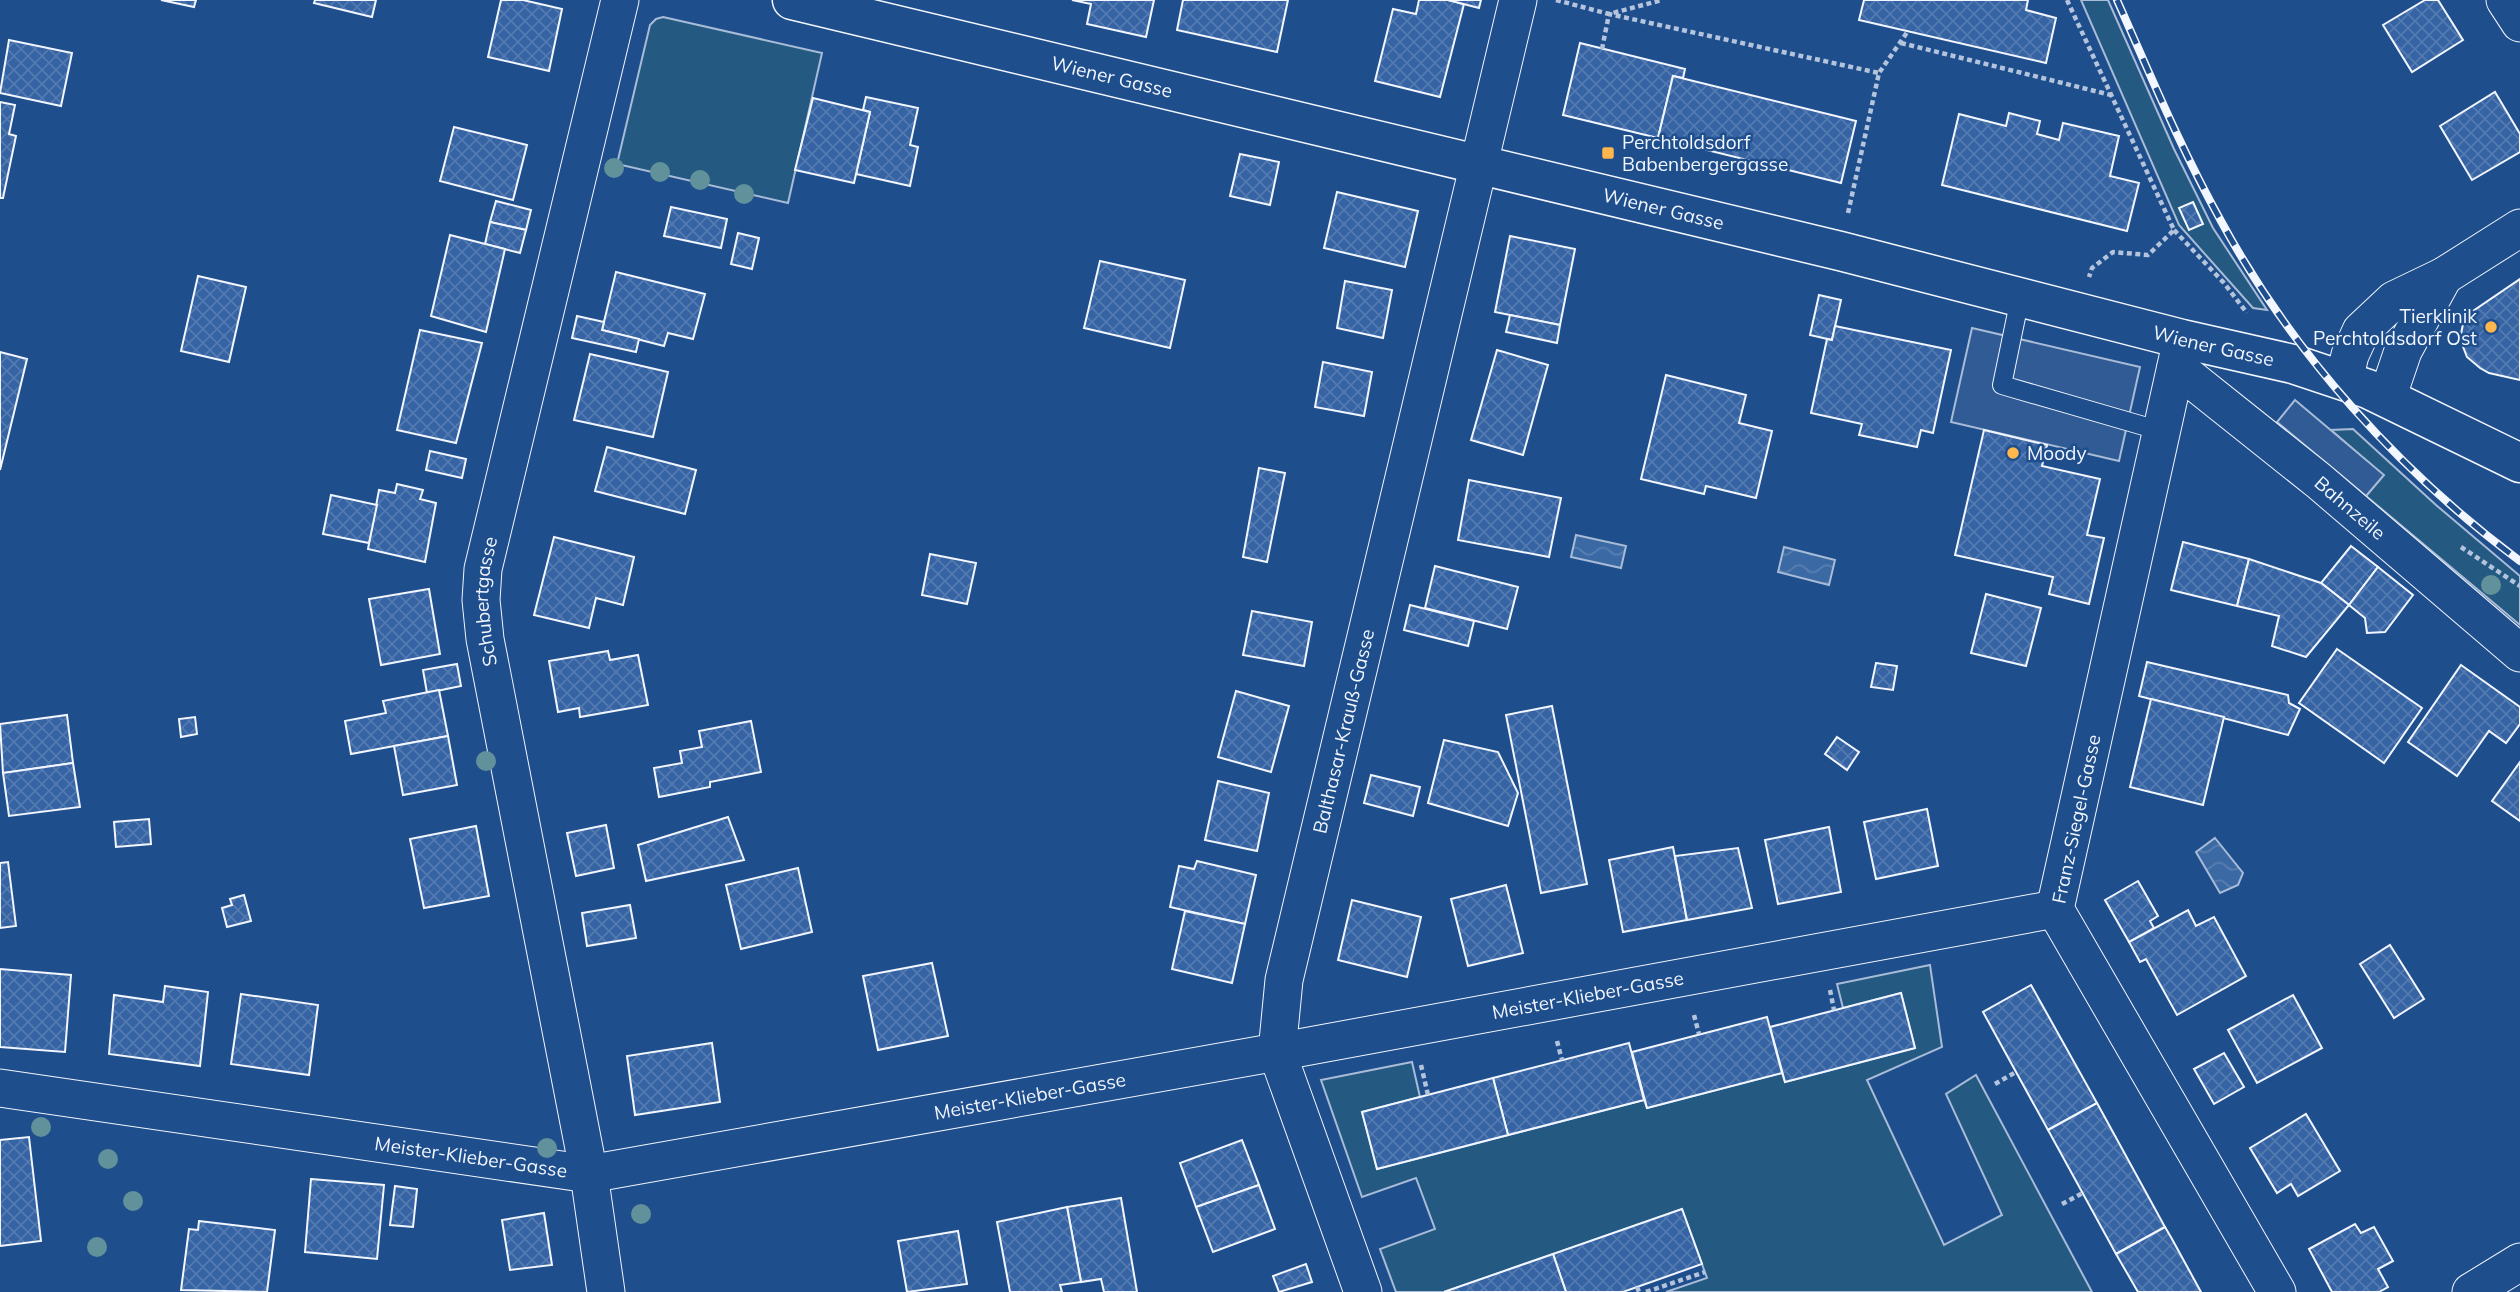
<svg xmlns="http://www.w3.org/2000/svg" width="2520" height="1292" viewBox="0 0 2520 1292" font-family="Mulish,sans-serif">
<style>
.grass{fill:#245a82;stroke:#a8bbd7;stroke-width:2}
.parking{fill:#305b95;stroke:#a8bbd7;stroke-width:2}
.water{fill:url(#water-waves);stroke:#a8bbd7;stroke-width:2}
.building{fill:url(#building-cross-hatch);stroke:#f2f6ff;stroke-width:2}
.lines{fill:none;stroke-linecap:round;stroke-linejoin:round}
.lane-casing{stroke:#f2f6ff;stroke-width:20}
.street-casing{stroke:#f2f6ff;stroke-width:39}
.secondary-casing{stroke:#f2f6ff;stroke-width:41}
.path{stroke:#b3c4dc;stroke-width:4.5;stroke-dasharray:5 3.5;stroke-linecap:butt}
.lane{stroke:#1f4e8c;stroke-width:18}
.street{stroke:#1f4e8c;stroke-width:37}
.secondary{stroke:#1f4e8c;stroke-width:38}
.rail-casing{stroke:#f2f6ff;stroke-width:8}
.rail{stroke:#1f4e8c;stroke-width:5;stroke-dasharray:16;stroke-linecap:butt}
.tree{fill:#61919a}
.poi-dot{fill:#ffb74d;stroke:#1f4e8c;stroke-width:2.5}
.labels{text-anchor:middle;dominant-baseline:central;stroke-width:5;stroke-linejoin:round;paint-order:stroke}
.street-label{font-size:19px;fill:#f2f6ff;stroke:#1f4e8c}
.poi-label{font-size:19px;fill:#f2f6ff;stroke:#1f4e8c;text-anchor:start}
</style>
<defs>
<pattern id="water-waves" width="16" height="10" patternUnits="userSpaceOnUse" patternTransform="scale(1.75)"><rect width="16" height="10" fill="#3b69a3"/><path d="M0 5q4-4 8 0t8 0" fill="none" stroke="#587fb1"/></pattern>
<pattern id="building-cross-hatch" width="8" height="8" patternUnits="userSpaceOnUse" patternTransform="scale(1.75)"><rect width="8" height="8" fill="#3563a3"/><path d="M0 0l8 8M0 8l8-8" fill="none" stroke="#537ab1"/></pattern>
</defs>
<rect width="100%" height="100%" fill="#1f4e8c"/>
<g class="grass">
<path d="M2081 0H2108L2174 149 2213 228 2267 310 2253 308 2179 225Z"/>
<path d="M663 17 822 53 788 203 617 164 650 25 656 19Z"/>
<path d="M2353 429 2436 505 2520 576V625L2366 496 2383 475 2331 430Z"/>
<path d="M1930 965 1942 1047 1867 1080 1944 1245 2002 1215 1946 1094 1976 1075 2092 1292H1666L1707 1278 1682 1209 1444 1292H1396L1380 1249 1435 1229 1416 1178 1362 1197 1321 1080 1412 1062 1420 1097 1362 1112 1377 1169 1644 1100 1647 1108 1782 1073 1785 1082 1915 1048 1901 993 1843 1008 1837 984Z"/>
</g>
<g class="parking">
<path d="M1972 328 2140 367 2119 461 1951 422Z"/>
<path d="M2295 400 2384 475 2366 496 2277 422Z"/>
</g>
<g class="water">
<path d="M1576 535 1626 546 1621 568 1571 557Z"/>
<path d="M1784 547 1835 560 1829 585 1778 572Z"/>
<path d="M2215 838 2243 873 2238 885 2220 893 2196 852Z"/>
</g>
<g class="building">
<path d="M161 0H196L194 7Z"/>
<path d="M315 0H376L372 17 314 3Z"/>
<path d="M501 0H523L562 9 549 71 488 57Z"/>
<path d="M1072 0H1154L1146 37 1087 24 1091 4Z"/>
<path d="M1183 0H1288L1277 52 1177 30Z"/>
<path d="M1419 0H1448L1464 4 1440 97 1375 81 1393 9 1416 14Z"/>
<path d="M1448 0H1481L1479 8Z"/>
<path d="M1864 0H2028L2026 10 2056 18 2046 63 1859 20Z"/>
<path d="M2425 0H2438L2463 40 2412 72 2383 25Z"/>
<path d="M9 40 72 53 61 106 0 93Z"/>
<path d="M1580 43 1685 69 1683 78 1673 76 1658 138 1563 115Z"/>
<path d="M1673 76 1856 121 1841 183 1658 138Z"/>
<path d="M2495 92 2520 134V152L2472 180 2440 126Z"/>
<path d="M866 97 918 108 910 145 918 147 910 186 856 174 870 112 863 110Z"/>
<path d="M813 98 870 112 854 183 795 170Z"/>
<path d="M0 102 15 105 9 134 16 136 3 198H0Z"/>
<path d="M2009 113 2040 121 2037 134 2059 140 2063 123 2119 136 2110 176 2139 183 2127 231 1942 185 1959 114 2006 126Z"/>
<path d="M454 127 527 145 513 200 440 181Z"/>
<path d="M1240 154 1279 162 1270 205 1230 196Z"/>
<path d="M1337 192 1418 211 1405 267 1324 248Z"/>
<path d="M496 201 531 210 526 230 490 222Z"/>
<path d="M2193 202 2203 224 2189 230 2179 208Z"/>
<path d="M671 207 727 219 721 248 664 236Z"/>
<path d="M490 222 526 230 520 253 485 244Z"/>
<path d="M738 233 759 238 752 269 731 264Z"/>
<path d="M450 235 505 249 486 332 431 316Z"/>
<path d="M1510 236 1575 249 1560 325 1495 312Z"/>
<path d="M1100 261 1185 280 1170 348 1084 328Z"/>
<path d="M616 272 705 294 693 339 668 333 664 346 602 330Z"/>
<path d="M198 276 246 287 229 362 181 351Z"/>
<path d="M2520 279V380L2489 373 2480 368 2467 357 2460 339 2463 324 2473 311Z"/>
<path d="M1345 281 1392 290 1383 338 1337 328Z"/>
<path d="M1819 295 1841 300 1832 340 1810 335Z"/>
<path d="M1510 315 1560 325 1557 343 1506 332Z"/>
<path d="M577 316 604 322 602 330 639 339 636 352 572 338Z"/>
<path d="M1835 326 1951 350 1933 433 1921 430 1917 447 1859 435 1862 424 1811 413 1827 339 1832 340Z"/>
<path d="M420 330 482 343 456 443 397 430Z"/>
<path d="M1497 350 1548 365 1523 455 1471 440Z"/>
<path d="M0 352 27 359 0 470Z"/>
<path d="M590 354 668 372 653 437 574 420Z"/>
<path d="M1323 362 1372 372 1364 416 1315 407Z"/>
<path d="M1666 375 1746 395 1739 423 1772 431 1756 498 1706 486 1704 494 1641 479Z"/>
<path d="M1984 430 2047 445 2042 466 2100 479 2087 535 2104 538 2089 604 2049 594 2053 577 1955 555Z"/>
<path d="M607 447 696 470 685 514 595 491Z"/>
<path d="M430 451 466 459 462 478 426 470Z"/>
<path d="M1259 468 1285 473 1267 562 1243 557Z"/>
<path d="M1469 480 1561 498 1549 557 1458 540Z"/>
<path d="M397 484 423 490 420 499 436 503 425 562 368 549 379 490 395 493Z"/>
<path d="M331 495 377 505 369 543 323 534Z"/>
<path d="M554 537 634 557 623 605 596 598 589 628 534 615Z"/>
<path d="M2183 542 2249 559 2237 606 2171 590Z"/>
<path d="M2351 546 2378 567 2349 605 2321 583Z"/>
<path d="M930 554 976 563 967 604 922 595Z"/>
<path d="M2249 559 2321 583 2349 605 2306 657 2272 646 2279 616 2237 606Z"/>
<path d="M1435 566 1518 587 1507 629 1425 608Z"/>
<path d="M2378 567 2413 595 2385 632 2367 633 2365 618 2349 605Z"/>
<path d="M429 589 440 654 381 665 369 599Z"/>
<path d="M1986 594 2041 608 2026 666 1971 653Z"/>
<path d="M1410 605 1474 621 1468 646 1404 630Z"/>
<path d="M1252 611 1312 622 1304 666 1243 655Z"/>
<path d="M2337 649 2422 708 2384 763 2299 703Z"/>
<path d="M608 651 610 660 638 655 648 705 580 717 579 708 558 712 549 661Z"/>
<path d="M2147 662 2288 695 2289 703 2300 709 2288 735 2139 696Z"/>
<path d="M1876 663 1897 666 1893 690 1871 687Z"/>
<path d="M457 664 461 686 427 693 423 670Z"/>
<path d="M2461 665 2520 707V724L2506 743 2489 731 2457 776 2408 742Z"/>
<path d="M439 690 448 736 351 754 345 721 386 713 383 701Z"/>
<path d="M1236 691 1289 706 1271 772 1218 757Z"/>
<path d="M2151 699 2224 717 2203 805 2130 787Z"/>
<path d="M1552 706 1587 884 1541 893 1506 715Z"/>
<path d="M67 715 73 763 3 773 0 724Z"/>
<path d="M195 717 197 734 181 737 179 719Z"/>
<path d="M751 721 761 772 710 782V787L659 797 654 768 682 763 680 751 702 747 699 731Z"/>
<path d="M448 736 457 785 403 795 394 746Z"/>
<path d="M1837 737 1859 752 1847 770 1825 754Z"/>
<path d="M1444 740 1498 752 1518 793 1508 826 1428 803Z"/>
<path d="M2520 762V821L2492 801Z"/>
<path d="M73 763 80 807 9 816 3 773Z"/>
<path d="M1371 775 1420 787 1413 816 1364 803Z"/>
<path d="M1218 781 1269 793 1257 851 1205 840Z"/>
<path d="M1927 809 1938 866 1876 879 1864 822Z"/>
<path d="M728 817 744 860 646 881 638 845Z"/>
<path d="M149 819 151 844 116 847 114 822Z"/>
<path d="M606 825 614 868 576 876 567 833Z"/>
<path d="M476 826 489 896 424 908 410 839Z"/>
<path d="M1829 827 1841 892 1778 904 1765 840Z"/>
<path d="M1673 847 1687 920 1623 932 1609 860Z"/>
<path d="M1738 848 1752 908 1687 920 1675 856Z"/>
<path d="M1197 861 1256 875 1245 924 1170 907 1179 866 1194 869Z"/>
<path d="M8 862 16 926 0 928V863Z"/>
<path d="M798 868 812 932 741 949 726 885Z"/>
<path d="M2138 881 2158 916 2150 921 2154 928 2129 942 2105 900Z"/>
<path d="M1506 885 1523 953 1468 966 1451 899Z"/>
<path d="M244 895 251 921 227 927 222 908 232 905 230 899Z"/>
<path d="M1352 900 1421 917 1407 977 1338 960Z"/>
<path d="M630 905 636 938 587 946 582 913Z"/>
<path d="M2188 910 2196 926 2214 917 2246 976 2177 1015 2146 959 2140 962 2129 942Z"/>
<path d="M1185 911 1245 924 1232 983 1172 969Z"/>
<path d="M2390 945 2424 999 2394 1018 2360 964Z"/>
<path d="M932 963 948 1036 878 1050 863 976Z"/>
<path d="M0 969 71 975 65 1052 0 1047Z"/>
<path d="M2031 985 2097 1103 2048 1130 1983 1012Z"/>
<path d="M165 986 208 992 200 1066 109 1054 114 995 163 1002Z"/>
<path d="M1901 993 1915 1048 1785 1082 1770 1027Z"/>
<path d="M241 994 318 1005 309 1075 231 1064Z"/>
<path d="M2293 995 2322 1048 2257 1083 2228 1030Z"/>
<path d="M1767 1017 1782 1073 1647 1108 1632 1052Z"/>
<path d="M712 1043 720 1102 635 1115 627 1056Z"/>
<path d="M1629 1043 1644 1100 1508 1135 1493 1078Z"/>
<path d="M2224 1053 2244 1087 2214 1104 2194 1069Z"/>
<path d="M1493 1078 1508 1135 1377 1169 1362 1112Z"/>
<path d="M2097 1103 2165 1227 2116 1254 2048 1130Z"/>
<path d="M2306 1114 2340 1171 2298 1196 2291 1184 2277 1193 2250 1148Z"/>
<path d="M29 1137 41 1241 0 1246V1140Z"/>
<path d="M1242 1140 1259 1185 1196 1207 1180 1163Z"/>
<path d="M311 1179 384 1185 377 1259 305 1252Z"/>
<path d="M1259 1185 1275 1229 1213 1252 1196 1207Z"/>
<path d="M395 1186 417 1189 413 1227 390 1225Z"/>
<path d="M1121 1198 1137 1292H1104L1101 1279 1081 1282 1067 1207Z"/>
<path d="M1067 1207 1081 1282 1060 1285 1062 1292H1010L997 1222Z"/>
<path d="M1682 1209 1702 1264 1623 1292H1566L1553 1254Z"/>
<path d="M544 1213 552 1265 510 1270 502 1220Z"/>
<path d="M199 1221 275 1230 267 1292 181 1290 189 1229 198 1230Z"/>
<path d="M2355 1224 2361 1233 2374 1227 2393 1261 2378 1269 2388 1287 2379 1292H2332L2309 1249Z"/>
<path d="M2165 1227 2172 1239 2201 1292H2138L2116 1254Z"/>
<path d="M958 1231 967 1284 907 1292 898 1241Z"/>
<path d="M1553 1254 1566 1292H1444Z"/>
<path d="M1306 1264 1312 1282 1279 1292 1273 1276Z"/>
</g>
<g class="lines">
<defs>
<path id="lane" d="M2020 298 2002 385 2161 431"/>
<g id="street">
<path d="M2505 0 2520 23"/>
<path d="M2182 339 2055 909 2277 1292"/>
<path id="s1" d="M2176 367 2319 481 2520 653"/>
<path d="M2344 380 2350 355 2361 331 2394 300 2444 276 2520 228"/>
<path d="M2387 398 2403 351 2444 276"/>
<path id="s2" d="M0 1088 589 1174 1277 1052 2055 909"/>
<path id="s3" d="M606 1292 589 1174 485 639 481 600 483 569 620 0"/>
<path id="s4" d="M1363 1292 1277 1052 1284 980 1518 0"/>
<path d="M2471 1292 2520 1262"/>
</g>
<g id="secondary">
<path id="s5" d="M792 0 1840 251 2182 339 2293 364 2368 389 2520 463"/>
</g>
</defs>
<use href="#lane" class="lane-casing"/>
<use href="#street" class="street-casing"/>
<use href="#secondary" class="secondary-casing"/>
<g class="path">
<path d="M1556 0 1609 14 1662 0"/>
<path d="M2067 0 2174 230 2148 255 2113 252 2092 268 2089 277"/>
<path d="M1901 43 2111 95"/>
<path d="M1602 49 1609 14 1879 73"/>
<path d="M1848 213 1879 73 1908 31"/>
<path d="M2174 230 2224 283 2247 313"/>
<path d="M2461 547 2520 586"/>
<path d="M1830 990 1834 1010"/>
<path d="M1694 1015 1699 1034"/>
<path d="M1557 1041 1562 1060"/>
<path d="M1421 1065 1428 1095"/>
<path d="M1995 1084 2016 1072"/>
<path d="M2062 1204 2083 1193"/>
<path d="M1637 1287 1639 1292"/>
<path d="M1646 1292 1705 1272"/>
</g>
<use href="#lane" class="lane"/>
<use href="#street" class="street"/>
<use href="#secondary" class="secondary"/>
<defs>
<path id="rail" d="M2117 0C2150 74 2181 149 2221 221 2293 354 2399 471 2520 561"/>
</defs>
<use href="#rail" class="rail-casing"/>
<use href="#rail" class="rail"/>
</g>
<g class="tree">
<circle cx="614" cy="168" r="10"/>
<circle cx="660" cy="172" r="10"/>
<circle cx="700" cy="180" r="10"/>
<circle cx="744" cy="194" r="10"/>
<circle cx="2491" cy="585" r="10"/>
<circle cx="486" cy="761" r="10"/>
<circle cx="41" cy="1127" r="10"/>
<circle cx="547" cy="1148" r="10"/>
<circle cx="108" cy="1159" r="10"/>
<circle cx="133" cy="1201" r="10"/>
<circle cx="641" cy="1214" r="10"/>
<circle cx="97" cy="1247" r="10"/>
</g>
<g class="poi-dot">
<rect x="1601" y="146" width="14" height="14" rx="3.5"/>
<circle cx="2491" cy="327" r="7"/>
<circle cx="2013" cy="453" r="7"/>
</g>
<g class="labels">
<g class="street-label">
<text stroke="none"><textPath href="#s5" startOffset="329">Wiener Gasse</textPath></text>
<text stroke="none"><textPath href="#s5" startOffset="896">Wiener Gasse</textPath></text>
<text stroke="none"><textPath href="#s5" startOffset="1463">Wiener Gasse</textPath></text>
<text stroke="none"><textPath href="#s1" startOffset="224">Bahnzeile</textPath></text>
<text stroke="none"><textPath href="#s3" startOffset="702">Schubertgasse</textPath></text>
<text stroke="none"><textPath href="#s4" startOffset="583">Balthasar-Krauß-Gasse</textPath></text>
<text transform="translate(2076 819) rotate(-78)">Franz-Siegel-Gasse</text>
<text stroke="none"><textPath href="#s2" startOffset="1610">Meister-Klieber-Gasse</textPath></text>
<text stroke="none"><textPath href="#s2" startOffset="1043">Meister-Klieber-Gasse</textPath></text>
<text stroke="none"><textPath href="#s2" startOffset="476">Meister-Klieber-Gasse</textPath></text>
</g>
<g class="poi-label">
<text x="1622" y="142">Perchtoldsdorf<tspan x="1622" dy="22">Babenbergergasse</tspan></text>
<text x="2477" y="316" text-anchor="end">Tierklinik<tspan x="2477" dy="22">Perchtoldsdorf Ost</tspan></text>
<text x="2027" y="453">Moody</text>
</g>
</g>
</svg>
